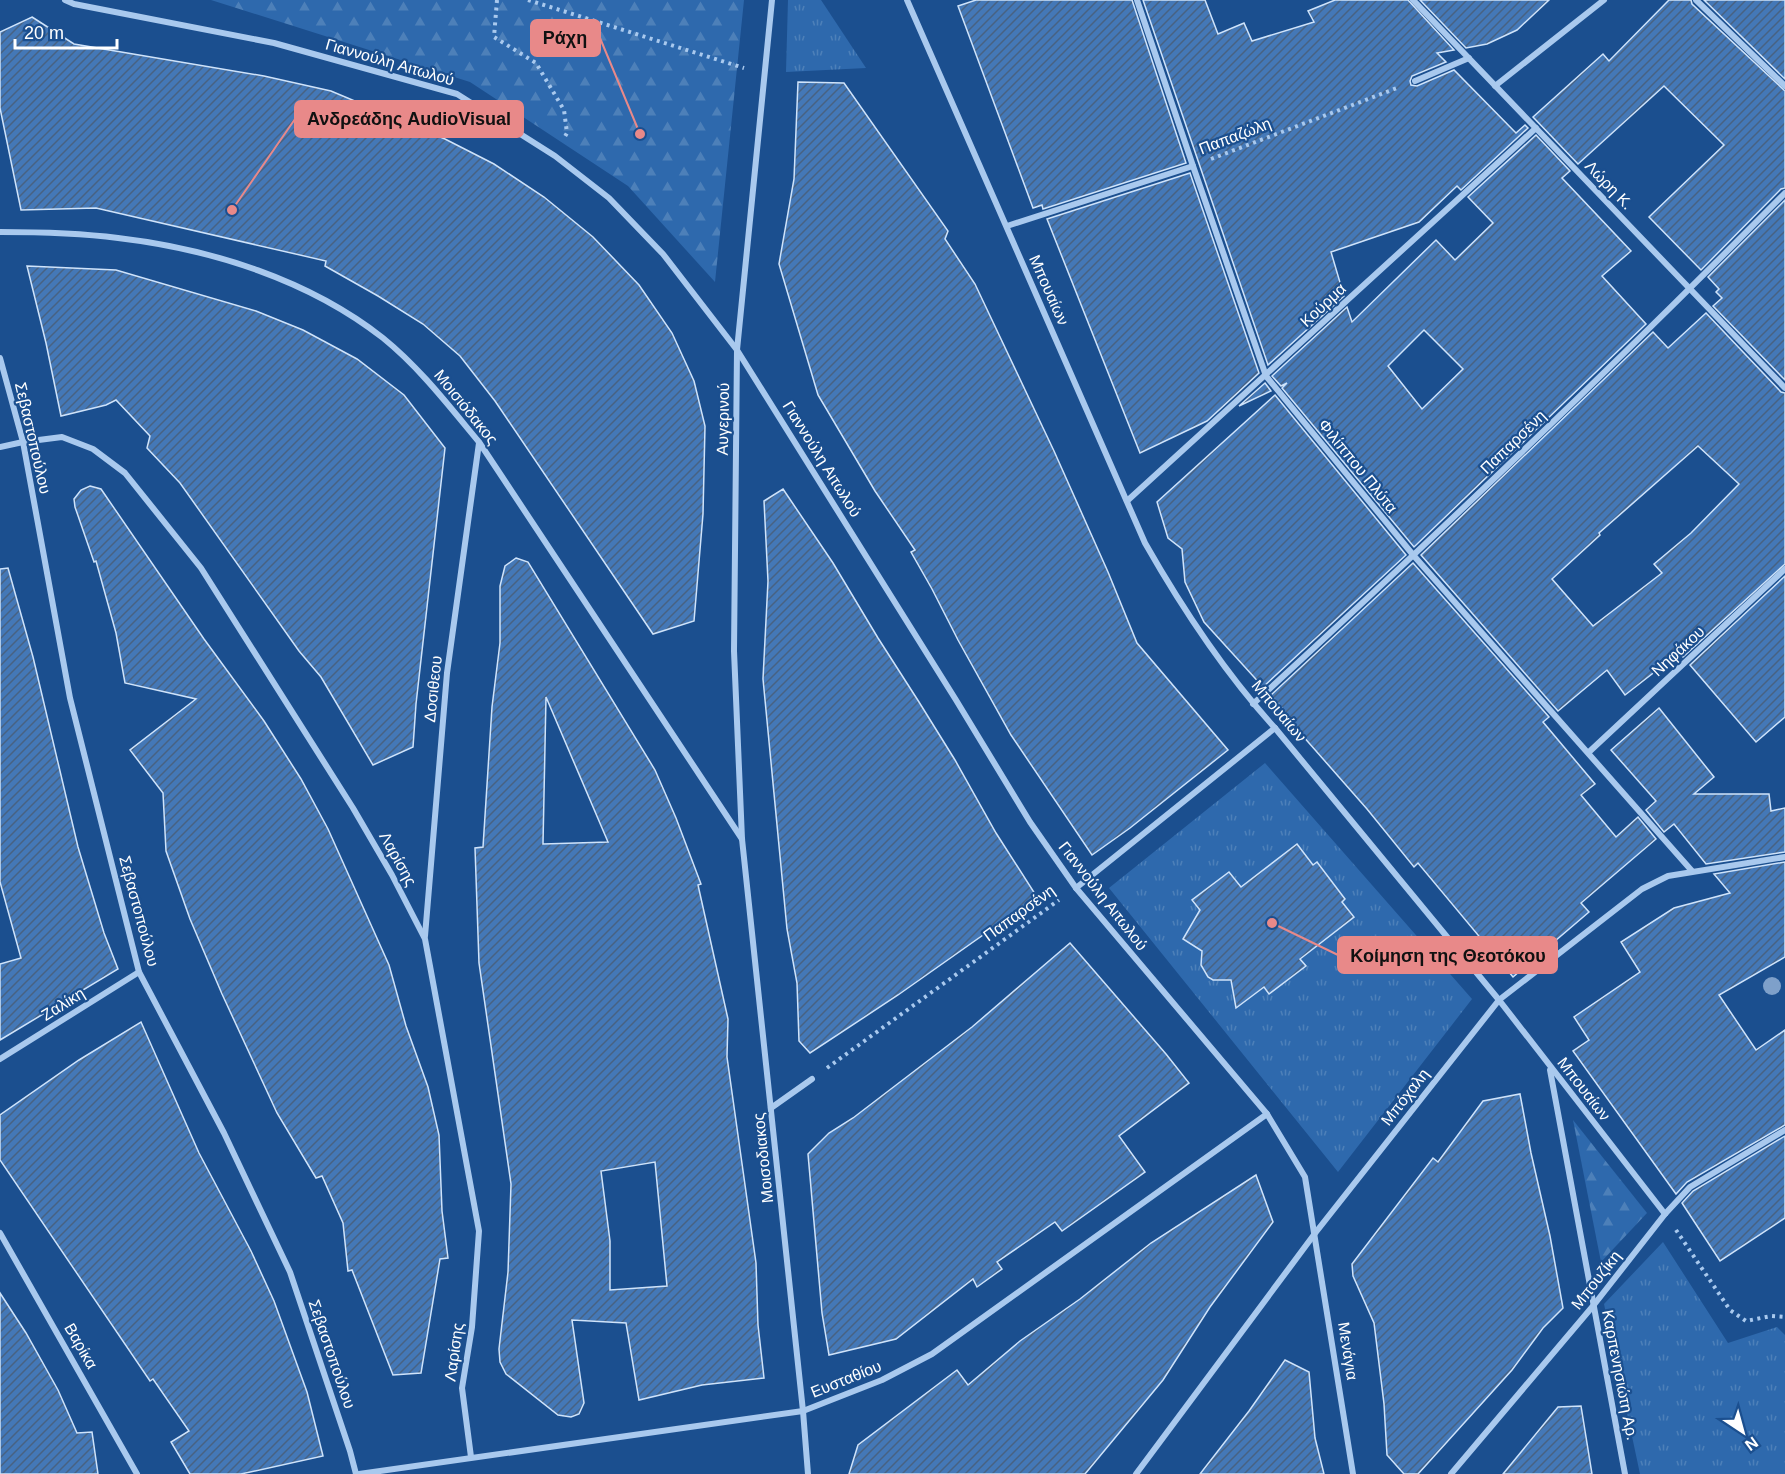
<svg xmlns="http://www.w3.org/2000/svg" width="1785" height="1474" viewBox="0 0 1785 1474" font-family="Helvetica,sans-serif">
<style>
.forest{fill:url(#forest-firs)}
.park{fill:url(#park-tufts);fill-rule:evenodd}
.building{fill:url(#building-hatch);stroke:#cfe3fa;stroke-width:1.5;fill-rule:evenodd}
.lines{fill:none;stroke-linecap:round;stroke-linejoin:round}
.path{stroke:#a9c9ee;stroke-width:4;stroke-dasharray:3 4.5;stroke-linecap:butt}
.street{stroke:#a9c9ee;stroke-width:6}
.tree{fill:#7ea0ca}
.labels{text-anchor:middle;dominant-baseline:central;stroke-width:4.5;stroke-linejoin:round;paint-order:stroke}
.street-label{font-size:16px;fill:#fff;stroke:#1b4f8f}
.leader{fill:none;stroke:#e88989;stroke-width:2}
.callout-dot{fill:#e88989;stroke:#1b4f8f;stroke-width:2}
.callout{fill:#e88989;stroke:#e88989;stroke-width:2}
.callout-label{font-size:18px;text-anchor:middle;font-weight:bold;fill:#111}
</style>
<defs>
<pattern id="forest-firs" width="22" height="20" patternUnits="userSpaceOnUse" patternTransform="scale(1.5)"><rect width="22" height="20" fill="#2e69ad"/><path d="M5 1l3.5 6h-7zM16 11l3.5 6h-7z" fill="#4d80b9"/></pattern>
<pattern id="park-tufts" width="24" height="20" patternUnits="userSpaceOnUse" patternTransform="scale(1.5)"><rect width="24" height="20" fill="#2e69ad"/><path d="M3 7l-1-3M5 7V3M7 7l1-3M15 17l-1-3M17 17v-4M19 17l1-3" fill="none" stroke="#4d80b9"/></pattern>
<pattern id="building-hatch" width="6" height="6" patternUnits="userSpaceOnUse" patternTransform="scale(1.5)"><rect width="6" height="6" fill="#4478b7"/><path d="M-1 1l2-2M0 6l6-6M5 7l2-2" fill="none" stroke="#486282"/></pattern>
</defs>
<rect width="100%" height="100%" fill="#1b4f8f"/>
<g class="forest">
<path d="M211 0H744L715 282 628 186 470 82Z"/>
<path d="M1573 1120 1647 1213 1601 1262Z"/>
</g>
<g class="park">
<path d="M788 0H821L866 68 786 72Z"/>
<path d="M1265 763 1472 999 1338 1172 1109 888ZM1297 844 1313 865 1317 863 1345 899 1342 902 1354 917 1300 959 1305 966 1269 994 1264 987 1238 1002 1233 992 1235 988 1226 976 1208 977 1203 970 1201 957 1207 951 1195 947 1187 939 1205 916 1193 899 1229 872 1241 887Z"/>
<path d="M1663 1242 1728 1343 1777 1327 1785 1335V1474H1640L1604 1304Z"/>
</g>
<g class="building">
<path d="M976 0H1132L1186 163 1043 209 1042 205 1033 208 958 6Z"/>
<path d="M1143 0H1205L1218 34 1244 23 1252 41 1314 22 1308 11 1335 0H1408L1454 50 1437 53 1446 62 1412 76 1410 81 1411 85 1417 86 1454 70 1516 133 1525 125 1528 128 1461 190 1457 186 1419 222 1331 252 1344 296 1268 365Z"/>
<path d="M1420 0H1549L1517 30 1487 44 1466 48Z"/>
<path d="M1669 0H1691L1692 4 1785 91V188L1781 189 1701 270 1649 217 1724 145 1664 86 1578 164 1533 117 1603 54 1609 61Z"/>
<path d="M1704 0H1785V79Z"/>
<path d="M32 17 74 44 264 76 331 91 445 139 494 164 544 197 593 237 639 285 672 333 694 381 705 426 703 514 694 621 653 634 495 401 460 356 423 324 378 296 325 266 326 261 96 208 21 210 0 108V32Z"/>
<path d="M798 82 844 83 948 231 945 239 975 284 1054 451 1108 572 1137 643 1228 750 1130 828 1092 855 1011 735 958 640 932 589 911 552 915 550 875 491 818 395 779 264 794 179Z"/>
<path d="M1536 135 1570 171 1562 178 1631 251 1602 276 1646 324 1414 547 1282 388 1287 383 1281 386 1272 376 1347 307 1352 322 1436 240 1455 260 1493 223 1468 197ZM1424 330 1463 369 1422 409 1388 366Z"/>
<path d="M1190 173 1259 373 1207 421 1140 453 1047 219Z"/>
<path d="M1785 200V380L1713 306 1722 298 1716 292 1719 289 1708 277Z"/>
<path d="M27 266 116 270 256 311 303 330 357 359 404 395 445 448 416 704 413 747 373 765 321 677 299 651 180 483 147 448 150 436 116 400 106 405 61 416 46 343Z"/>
<path d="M1706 313 1781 392 1785 393V564L1683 657 1679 653 1625 695 1607 670 1558 711 1421 555 1653 332 1668 348ZM1698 446 1739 484 1691 533 1654 564 1662 573 1593 626 1552 579 1600 535 1599 533Z"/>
<path d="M1265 383 1271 391 1239 406Z"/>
<path d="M1275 395 1406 555 1263 687 1204 622 1185 582 1182 549 1168 538 1157 502Z"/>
<path d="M90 486 101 489 204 639 264 721 301 779 328 829 389 965 406 1026 428 1087 439 1135 442 1211 448 1258 440 1259 421 1373 393 1375 352 1270 348 1271 343 1223 322 1176 316 1178 277 1113 222 994 190 919 166 851 163 793 130 750 196 699 125 683 116 633 96 561 94 562 75 507 74 499 81 490Z"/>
<path d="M783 489 833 563 878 638 919 702 955 760 996 833 1037 897 898 995 810 1053 799 1041 797 983 787 929 763 679 768 581 764 501Z"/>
<path d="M516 558 528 562 655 770 676 818 701 884 698 885 728 1019 727 1057 756 1263 758 1325 764 1378 702 1385 639 1400 626 1323 572 1320 584 1403 579 1414 571 1417 558 1415 506 1374 500 1362 499 1349 508 1272 511 1184 479 963 475 848 483 847 492 707 500 643V586L505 566ZM546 697 608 842 543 844ZM655 1162 667 1286 610 1290V1241L601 1171Z"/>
<path d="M1413 563 1549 717 1543 722 1595 784 1581 795 1616 837 1638 817 1656 839 1581 903 1589 912 1513 977 1418 863 1414 867 1367 809 1280 710 1282 708 1271 695Z"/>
<path d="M8 568 33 657 78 847 104 933 118 969 0 1040V964L21 958 0 882V569Z"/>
<path d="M1785 576V717L1756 742 1690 665Z"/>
<path d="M1659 708 1714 777 1694 794H1769L1771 811 1785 808V852L1706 864 1674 824 1664 832 1646 810 1656 801 1611 750Z"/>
<path d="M1297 844 1313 865 1317 862 1345 899 1342 902 1354 917 1300 959 1306 966 1269 994 1264 987 1236 1008 1231 980H1213L1208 977 1201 965 1202 951 1183 939 1200 910 1192 900 1229 872 1241 887Z"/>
<path d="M1785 862V957L1719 995 1756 1050 1785 1030V1125L1687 1182 1676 1194 1573 1051 1589 1040 1574 1017 1640 972 1621 942 1674 908 1730 893 1714 874Z"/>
<path d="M1070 943 1166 1054 1189 1083 1119 1136 1145 1172 1062 1231 1055 1222 997 1262 1002 1269 977 1287 973 1279 896 1339 829 1355 822 1313 808 1154 829 1133 853 1118 972 1027Z"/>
<path d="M141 1022 199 1153 251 1251 274 1301 307 1392 323 1456 241 1474H190L171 1442 189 1431 153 1379 150 1381 0 1160V1115L79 1060Z"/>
<path d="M1520 1094 1531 1153 1550 1236 1563 1308 1543 1328 1512 1370 1418 1474H1404L1387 1455 1384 1404 1374 1323 1353 1276 1352 1264 1433 1158 1438 1162 1483 1101Z"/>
<path d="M1785 1136V1218L1720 1261 1682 1203 1693 1191Z"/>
<path d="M1256 1175 1273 1222 1210 1307 1163 1380 1085 1474H849L858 1445 957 1370 968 1385 1020 1341 1080 1299 1151 1243Z"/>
<path d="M0 1293 26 1333 58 1390 77 1433 92 1432 98 1474H0Z"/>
<path d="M1285 1360 1309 1372 1315 1438 1324 1474H1200L1249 1411Z"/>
<path d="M1581 1406 1592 1474H1503L1558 1407Z"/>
</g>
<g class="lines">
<g class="path">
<path d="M497 0 494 37 536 63 564 110 567 133 563 140"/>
<path d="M528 0 744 68"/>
<path d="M1211 159 1397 88"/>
<path d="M827 1068 1059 900"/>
<path d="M1676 1230 1730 1310 1746 1321 1771 1316 1785 1317"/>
</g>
<g class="street">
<path d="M65 0 74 4 274 43 457 94 555 156 609 198 663 254 737 350 956 700 1030 822 1076 888 1267 1114 1305 1177 1353 1474"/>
<path d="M772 0 737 350 734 651 742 839 803 1411 808 1474"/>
<path d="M907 0 1145 543C1182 608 1225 673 1275 728L1499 1000 1665 1214"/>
<path d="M1137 0 1193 166 1266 376 1414 556 1692 871"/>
<path d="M1413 0 1785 388"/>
<path d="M1696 0 1785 86"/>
<path d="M1415 81 1469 58"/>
<path d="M1495 86 1604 0"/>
<path d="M1007 226 1193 166"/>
<path d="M0 232C39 232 79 233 118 238 212 249 309 280 383 338 420 368 449 406 479 442L742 839"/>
<path d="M0 358 23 442 70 698 139 972 224 1133 290 1272 350 1451 356 1474"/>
<path d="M0 447 23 442 62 437 93 449 125 473 201 568 353 808 392 875 425 939 479 1231 472 1327 462 1388 471 1457"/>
<path d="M1127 501 1536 128"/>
<path d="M1253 704C1434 538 1612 368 1785 193"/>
<path d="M1589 752 1785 569"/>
<path d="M1076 888 1275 728"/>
<path d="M425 936 447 673 479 443"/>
<path d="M0 1059 139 972"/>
<path d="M1550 1070 1625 1474"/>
<path d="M771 1108 812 1079"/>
<path d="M0 1233 137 1474"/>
<path d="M359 1474 803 1411 882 1380 932 1354 1267 1114"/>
<path d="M1136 1474 1316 1232 1499 1000 1642 889 1668 876 1785 857"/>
<path d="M1451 1474 1593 1306 1665 1214 1690 1187 1785 1130"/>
</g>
</g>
<circle class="tree" cx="1772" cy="986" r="9"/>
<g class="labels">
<g class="street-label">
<text transform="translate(390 62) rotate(16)">Γιαννούλη Αιτωλού</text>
<text transform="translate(1235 136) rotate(-21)">Παπαζώλη</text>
<text transform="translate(1609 185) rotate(46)">Λώρη Κ.</text>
<text transform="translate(1049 290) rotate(66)">Μπουαίων</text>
<text transform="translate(1323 305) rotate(-43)">Κούρμα</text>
<text transform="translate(466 407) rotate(51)">Μοισιόδακος</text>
<text transform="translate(723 419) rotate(-89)">Αυγερινού</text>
<text transform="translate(33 438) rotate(77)">Σεβαστοπούλου</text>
<text transform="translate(1513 442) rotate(-44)">Παπαρσένη</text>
<text transform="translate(822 459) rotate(58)">Γιαννούλη Αιτωλού</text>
<text transform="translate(1358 466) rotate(51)">Φιλίππου Πλύτα</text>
<text transform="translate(1678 651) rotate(-43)">Νηφάκου</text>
<text transform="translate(433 689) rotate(-84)">Δοσιθεου</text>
<text transform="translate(1279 711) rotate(50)">Μπουαίων</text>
<text transform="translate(398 859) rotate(61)">Λαρίσης</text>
<text transform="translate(1103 896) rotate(52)">Γιαννούλη Αιτωλού</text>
<text transform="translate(139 911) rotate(75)">Σεβαστοπούλου</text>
<text transform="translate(1019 913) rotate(-36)">Παπαρσένη</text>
<text transform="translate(63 1004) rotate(-32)">Ζαλίκη</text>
<text transform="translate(1584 1089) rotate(52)">Μπουαίων</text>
<text transform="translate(1405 1097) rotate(-52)">Μπόχαλη</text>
<text transform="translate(763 1158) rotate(-96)">Μοισοδιακος</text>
<text transform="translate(1596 1280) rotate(-52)">Μπουζίκη</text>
<text transform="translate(81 1346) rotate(60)">Βαρίκα</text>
<text transform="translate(1348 1351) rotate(81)">Μενάγια</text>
<text transform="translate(454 1352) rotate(-82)">Λαρίσης</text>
<text transform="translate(332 1354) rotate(71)">Σεβαστοπούλου</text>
<text transform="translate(1620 1375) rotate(79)">Καρπενησιώτη Αρ.</text>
<text transform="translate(846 1379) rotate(-22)">Ευσταθίου</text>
</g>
</g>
<path class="leader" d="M640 134L600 38M232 210L295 119M1272 923L1338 955"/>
<g class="callout-dot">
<circle cx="640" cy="134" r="6"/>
<circle cx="232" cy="210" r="6"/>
<circle cx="1272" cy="923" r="6"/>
</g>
<g class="callout">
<rect x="531" y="20" width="69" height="36" rx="6"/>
<rect x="295" y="101" width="228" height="36" rx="6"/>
<rect x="1338" y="937" width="219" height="36" rx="6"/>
</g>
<g class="callout-label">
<text x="565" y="44">Ράχη</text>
<text x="409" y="125">Ανδρεάδης AudioVisual</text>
<text x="1448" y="962">Κοίμηση της Θεοτόκου</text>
</g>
<g transform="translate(1743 1432) rotate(144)" stroke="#1b4f8f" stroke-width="4.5" paint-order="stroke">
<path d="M0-4.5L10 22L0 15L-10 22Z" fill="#ffffff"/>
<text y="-9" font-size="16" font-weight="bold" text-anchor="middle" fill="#ffffff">N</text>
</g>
<path d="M15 39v9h102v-9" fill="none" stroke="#ffffff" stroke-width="3"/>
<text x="24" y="39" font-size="18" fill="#ffffff" stroke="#1b4f8f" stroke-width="4.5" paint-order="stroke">20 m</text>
</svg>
